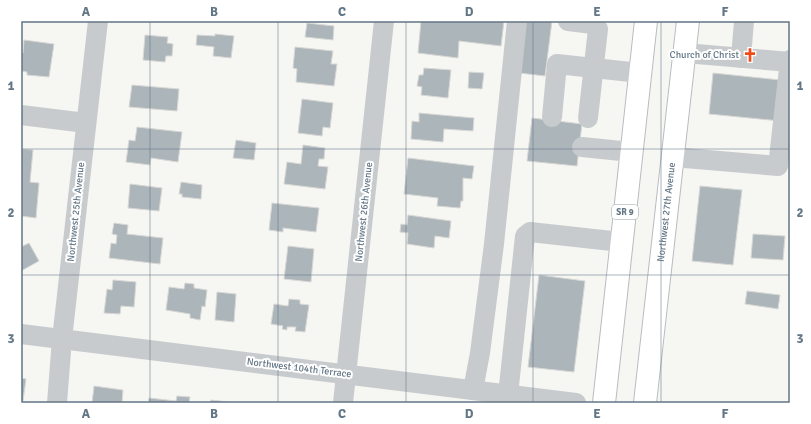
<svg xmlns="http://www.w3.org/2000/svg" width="811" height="424" viewBox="0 0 811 424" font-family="Signika,sans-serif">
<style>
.building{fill:#acb5ba;stroke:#d8d8d5}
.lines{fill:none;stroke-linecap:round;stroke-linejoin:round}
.major-casing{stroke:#b8bcc0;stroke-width:24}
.minor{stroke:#c8cbce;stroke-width:20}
.major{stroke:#fff;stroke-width:22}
.grid{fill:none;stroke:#637686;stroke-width:1;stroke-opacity:0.55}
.labels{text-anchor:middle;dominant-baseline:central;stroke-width:4;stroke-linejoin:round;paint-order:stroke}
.shield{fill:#fff;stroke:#929faa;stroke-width:1}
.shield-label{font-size:9px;font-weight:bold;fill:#637686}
.poi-label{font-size:10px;fill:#637686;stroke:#fff;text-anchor:end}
.street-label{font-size:10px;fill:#637686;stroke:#fff}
.neatline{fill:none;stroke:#637686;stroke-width:1.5}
.grid-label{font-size:13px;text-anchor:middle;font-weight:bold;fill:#637686}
</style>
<rect width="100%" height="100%" fill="#f6f6f2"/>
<g class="building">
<path d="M421 21H504L501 46 459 41 458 58 418 53Z"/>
<path d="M526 21H552L545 76 519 73Z"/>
<path d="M307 23 334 26 333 40 305 37Z"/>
<path d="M215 34 234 36 231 58 213 56 214 47 196 45 197 35 215 36Z"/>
<path d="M145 35 168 37 167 43 173 44 172 56H166L165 62 143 60Z"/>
<path d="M24 40 54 44 49 77 27 75V72L21 71V53H23Z"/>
<path d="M295 47 333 51 331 64H337L334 86 296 82 297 69 293 68Z"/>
<path d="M424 68 451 70 448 98 421 95 422 87 417 86 419 75H423Z"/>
<path d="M469 72 484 73 482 89 468 88Z"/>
<path d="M713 73 790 81V122L709 114Z"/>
<path d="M132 85 179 89 177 111 129 107Z"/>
<path d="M302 99 333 103 330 128 323 127 322 136 298 133Z"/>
<path d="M419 113 474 118 473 131 444 129 443 142 411 139 412 121 419 122Z"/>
<path d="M532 118 582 124 577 166 527 161Z"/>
<path d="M137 127 182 132 178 162 151 158 150 165 126 162 129 140 135 141Z"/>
<path d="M236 140 256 143 254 160 233 158Z"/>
<path d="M303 145 325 148 324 159H319L318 166 328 167 325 189 284 184 287 162 301 164Z"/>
<path d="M21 149 33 150 30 182 39 183 36 218 21 216Z"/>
<path d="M408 158 474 166 472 179 463 178V201H461L460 208 437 206 438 198 404 194Z"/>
<path d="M181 182 202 185 201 199 182 197V194H179Z"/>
<path d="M130 184 162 188 159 211 128 208Z"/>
<path d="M700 186 742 190 733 265 692 261Z"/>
<path d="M272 203 319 208 316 232 283 228V232L269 230Z"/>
<path d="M408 215 451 221 449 238 435 236 434 248 407 244 408 233 400 232 401 224 407 225Z"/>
<path d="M114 223 128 225 127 234 163 238 160 264 109 258 111 243 116 244 117 235 112 234Z"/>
<path d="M753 234 785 236 783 260 751 258Z"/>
<path d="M29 243 39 261 21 271V247Z"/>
<path d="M288 246 314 249 311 282 284 279Z"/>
<path d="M539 275 585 281 574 372 528 367Z"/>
<path d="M113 280 136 282 134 307 121 306 120 314 104 313 107 289 112 290Z"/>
<path d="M185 283 194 284V288L207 290 205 307 202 306 200 320 190 318V314L166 310 169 287 184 289Z"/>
<path d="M747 291 780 295 778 309 745 304Z"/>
<path d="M217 292 236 294 234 322 215 320Z"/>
<path d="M289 299 300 300V304L309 305 305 332 295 331 296 327H287V330L282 329 283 326 271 324 274 304 288 306Z"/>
<path d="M21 378 26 379 23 401 21 403Z"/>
<path d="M94 386 123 390 122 403H92Z"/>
<path d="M177 396 190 397 189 403H148L149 398 176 401Z"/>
<path d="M211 400 237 403H210Z"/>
</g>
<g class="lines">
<defs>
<g id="major">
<path d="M604 403 646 21"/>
<path id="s1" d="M645 403 688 21"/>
</g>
</defs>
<use href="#major" class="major-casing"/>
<g class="minor">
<path d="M568 21 593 24 598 29 588 118"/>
<path d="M685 53 790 62"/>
<path d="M741 58 744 21"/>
<path d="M21 115 86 123"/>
<path d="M552 117 557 64 640 73"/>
<path d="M582 147 631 152"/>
<path d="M673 157 778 166 790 60"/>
<path d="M21 334 576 403"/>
<path d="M473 390 480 353 494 244 517 21"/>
<path d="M508 395 525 236 530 232 621 242"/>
<path d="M57 403 62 339 98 21"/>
<path d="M343 403 384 21"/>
</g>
<use href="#major" class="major"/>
</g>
<path class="grid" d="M150 21V403M278 21V403M406 21V403M533 21V403M661 21V403M21 149H790M21 275H790"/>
<defs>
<symbol id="church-bare" viewBox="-9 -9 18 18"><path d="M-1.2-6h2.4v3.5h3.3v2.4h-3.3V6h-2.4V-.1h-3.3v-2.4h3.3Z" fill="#f04c19" stroke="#fff" stroke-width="2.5" paint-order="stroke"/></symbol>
</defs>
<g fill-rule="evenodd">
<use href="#church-bare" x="740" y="45" width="20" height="20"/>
</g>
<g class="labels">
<rect class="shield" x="612" y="205" width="26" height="14" rx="3"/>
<g class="shield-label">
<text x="625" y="212">SR 9</text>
</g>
<g class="poi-label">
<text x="739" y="55">Church of Christ</text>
</g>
<g class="street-label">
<text transform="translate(76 212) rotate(-84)">Northwest 25th Avenue</text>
<text transform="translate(364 212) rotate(-84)">Northwest 26th Avenue</text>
<text stroke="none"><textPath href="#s1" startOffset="192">Northwest 27th Avenue</textPath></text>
<text transform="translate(299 368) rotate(7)">Northwest 104th Terrace</text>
</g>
</g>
<rect width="811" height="424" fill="none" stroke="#ffffff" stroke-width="44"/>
<rect x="22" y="22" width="767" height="380" class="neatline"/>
<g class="grid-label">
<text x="86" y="16">A</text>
<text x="214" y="16">B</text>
<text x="342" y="16">C</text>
<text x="469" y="16">D</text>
<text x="597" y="16">E</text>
<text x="725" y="16">F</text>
<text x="11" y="90">1</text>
<text x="800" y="90">1</text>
<text x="11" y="217">2</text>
<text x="800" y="217">2</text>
<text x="11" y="343">3</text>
<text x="800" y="343">3</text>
<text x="86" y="418">A</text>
<text x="214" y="418">B</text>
<text x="342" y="418">C</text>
<text x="469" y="418">D</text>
<text x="597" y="418">E</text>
<text x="725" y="418">F</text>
</g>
</svg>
